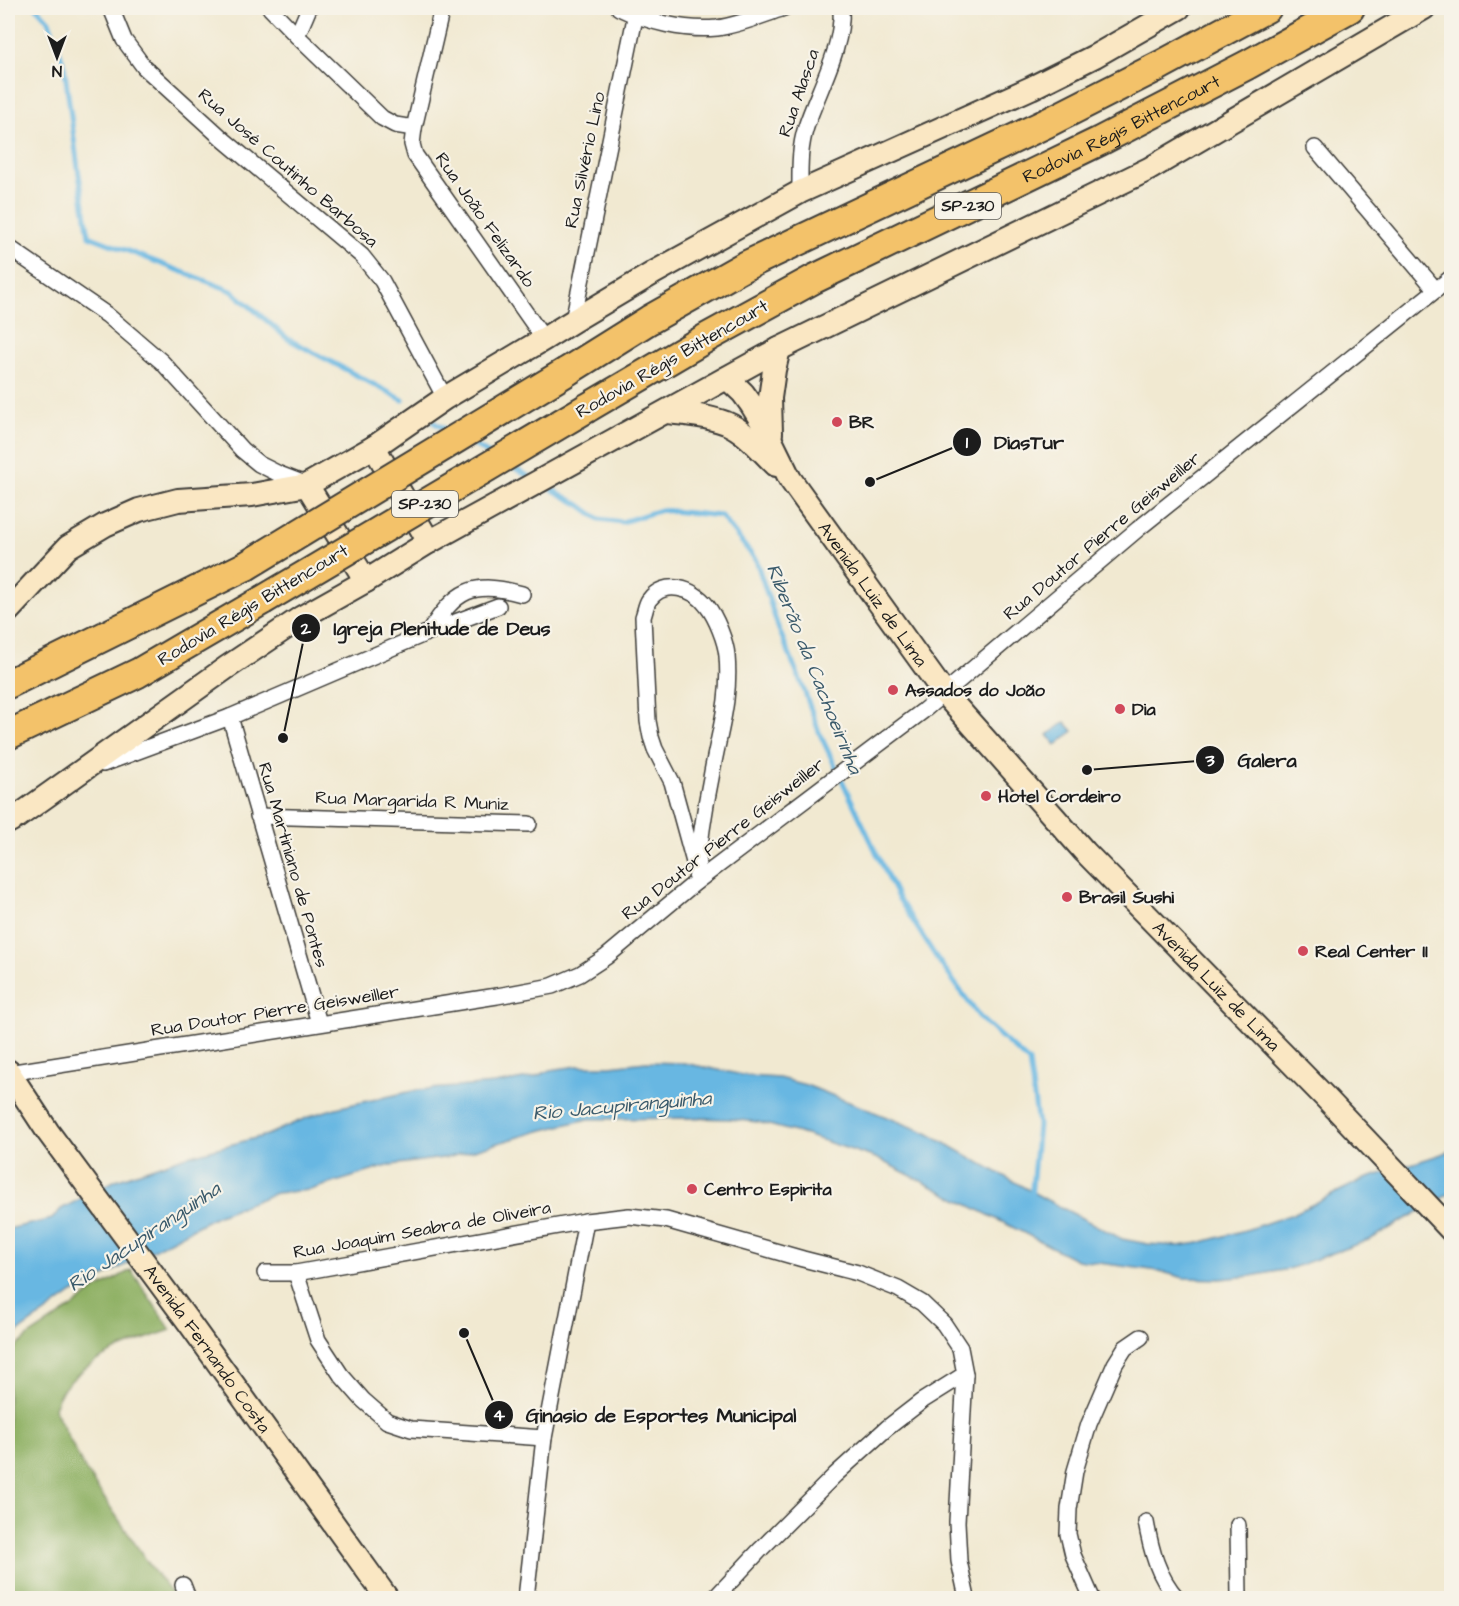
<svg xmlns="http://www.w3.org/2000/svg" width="1459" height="1606" viewBox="0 0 1459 1606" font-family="'Architects Daughter',sans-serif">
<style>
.forest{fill:#8eb063;stroke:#556640;stroke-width:1.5}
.water{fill:#67b7e2;stroke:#426a7f;stroke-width:1.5}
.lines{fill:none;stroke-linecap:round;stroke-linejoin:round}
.stream{stroke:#67b7e2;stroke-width:5}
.street-casing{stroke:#3c3b37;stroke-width:18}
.secondary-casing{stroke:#3c3b37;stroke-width:26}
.highway-casing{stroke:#3c3b37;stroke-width:32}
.street{stroke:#fff;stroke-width:15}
.secondary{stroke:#fae7c3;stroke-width:22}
.highway{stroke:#f3c26a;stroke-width:28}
.highway-bridge-casing{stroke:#3c3b37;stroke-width:32;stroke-linecap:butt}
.highway-bridge{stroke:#f3c26a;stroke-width:28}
.poi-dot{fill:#d1495b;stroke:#f7f3e8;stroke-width:2}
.labels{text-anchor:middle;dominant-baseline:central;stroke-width:4.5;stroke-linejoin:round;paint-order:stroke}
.shield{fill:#f7f3e8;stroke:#5e5c59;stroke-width:1.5}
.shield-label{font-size:16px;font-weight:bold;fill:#1c1c1c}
.street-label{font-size:18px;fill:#1c1c1c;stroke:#f7f3e8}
.poi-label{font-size:18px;font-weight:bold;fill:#1c1c1c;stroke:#f7f3e8;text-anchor:start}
.water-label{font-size:20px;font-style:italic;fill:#3a5a6b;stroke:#f7f3e8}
.leader{fill:none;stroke:#1c1c1c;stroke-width:2}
.callout-dot{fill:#1c1c1c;stroke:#f7f3e8;stroke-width:2}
.mark-label{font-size:18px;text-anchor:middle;font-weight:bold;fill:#fff}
.callout-label{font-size:20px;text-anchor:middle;font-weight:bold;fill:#1c1c1c;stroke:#f7f3e8;stroke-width:4.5;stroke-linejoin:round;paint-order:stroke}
</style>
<rect width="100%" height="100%" fill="#f7f3e8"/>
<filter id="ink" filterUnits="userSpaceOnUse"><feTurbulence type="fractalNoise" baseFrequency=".0167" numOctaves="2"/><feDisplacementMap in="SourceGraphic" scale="12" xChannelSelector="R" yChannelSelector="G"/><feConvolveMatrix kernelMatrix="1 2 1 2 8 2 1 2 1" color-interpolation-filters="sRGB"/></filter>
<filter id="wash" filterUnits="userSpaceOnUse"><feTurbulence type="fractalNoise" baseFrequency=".008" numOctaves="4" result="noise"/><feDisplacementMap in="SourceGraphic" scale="24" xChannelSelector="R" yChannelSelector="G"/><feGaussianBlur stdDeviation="1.35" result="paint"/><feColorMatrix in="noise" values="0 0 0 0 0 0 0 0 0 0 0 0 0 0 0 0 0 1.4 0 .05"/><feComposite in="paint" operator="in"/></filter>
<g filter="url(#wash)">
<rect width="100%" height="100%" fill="#f1e9d1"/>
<path class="forest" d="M131 1270 171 1330C132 1343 88 1357 62 1391 59 1396 56 1402 54 1408L83 1466 98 1489 153 1570 175 1597 170 1598H8V1354L30 1335 73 1307 93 1291Z"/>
<g class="water">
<path d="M1065 722 1073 731 1056 745 1048 735Z"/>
<path d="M646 1062 684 1063 748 1076 779 1078 806 1085 927 1133 1045 1199 1122 1239 1148 1244 1178 1246 1199 1243 1249 1229 1293 1214 1362 1180 1451 1151V1193L1371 1239 1289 1269 1251 1276 1220 1279 1184 1278 1159 1271 1077 1260 876 1158 806 1135 758 1122 730 1119 697 1118 588 1119 543 1130 450 1157 391 1165 310 1190 276 1193 216 1216 73 1293 8 1339V1229L52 1219 61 1209 116 1180 184 1157 267 1135 313 1115 336 1108 417 1090 495 1084 535 1077 550 1070 578 1066H610Z"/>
</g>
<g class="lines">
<g class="stream">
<path d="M37 8 49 21 64 65 78 168 89 236 232 291 288 339 403 400"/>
<path d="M433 422 450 432"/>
<path d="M469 442 489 454"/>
<path d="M508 464 531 478"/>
<path d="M544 485 580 505 599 519 622 522 661 510 721 516 756 560 778 627 804 690 819 732 897 896 936 957 981 1019 1029 1062 1038 1125 1031 1198"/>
</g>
</g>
</g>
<g filter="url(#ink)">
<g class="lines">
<defs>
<g id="street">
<path d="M111 8 124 40 144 67 224 140 362 256 382 281 445 398"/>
<path d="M270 8 297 36 382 118 395 125 414 128"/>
<path d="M442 8 414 128 412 144 415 155 544 339"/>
<path d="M619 8C648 22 684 31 717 28 740 25 762 15 784 8"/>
<path d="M297 36 309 8"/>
<path d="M1315 148 1436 290"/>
<path d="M800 192C800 169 799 149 806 127 818 90 844 47 841 8"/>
<path d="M8 247 107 315 162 362 242 450 259 464 279 474 305 484"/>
<path d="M573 321 637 8"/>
<path d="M429 632C456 590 472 580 522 594"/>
<path d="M230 717 319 1023"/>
<path d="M103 764 230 717 429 632 498 606"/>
<path d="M258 816 529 824"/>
<path d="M696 882C699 847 704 812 711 778 718 735 731 702 727 656 726 642 716 617 707 606 694 588 664 579 649 600 646 604 645 612 643 617L648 721 651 737 655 749 672 782 697 873"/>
<path d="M8 1073 497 996 552 986 580 974 606 957 696 882 923 711 1138 529 1452 277"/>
<path d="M265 1273H296L586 1221"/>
<path d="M296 1273 318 1340 341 1375 363 1400 387 1421 411 1429 544 1438"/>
<path d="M1146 1522C1151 1550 1158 1577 1177 1598"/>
<path d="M1238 1525 1239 1598"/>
<path d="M183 1585 188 1598"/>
<path d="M526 1598 544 1438 586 1221 629 1216 666 1220 803 1259 858 1273 898 1289 922 1303 944 1324 960 1348 965 1374 957 1522 959 1561 967 1598"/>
<path d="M715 1598 761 1549 835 1475 887 1428 922 1401 965 1374"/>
<path d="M1092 1598 1073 1555 1068 1534 1069 1509 1075 1471 1089 1424 1115 1364 1125 1348 1141 1337"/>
</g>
<g id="secondary">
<path id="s1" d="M727 378 743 393 751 404 762 422 790 479 944 693 1085 852 1325 1097 1452 1231"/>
<path d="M666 412C686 414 707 416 726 423 746 431 761 451 776 465"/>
<path d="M771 433 770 398 774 370 779 349"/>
<path d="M374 447 429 542"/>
<path d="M307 485 366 581"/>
<path d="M8 611 68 547 105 525 139 510 178 500 252 495 307 485 374 447 445 398 544 339 573 321 655 272 800 192 1031 88 1095 56 1179 8"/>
<path d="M8 822 17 817 226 668 302 617 366 581 429 542 779 349 1149 169 1424 8"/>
<path id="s2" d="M8 1071 48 1132 190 1324 387 1598"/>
</g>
<g id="highway">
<path d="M566 372 649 320 743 267 1047 123 1161 65 1267 8"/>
<path id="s3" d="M587 408 708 337 814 279 1100 141 1247 65 1350 8"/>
<path d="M8 684 246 566"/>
<path d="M8 735 138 673 263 600"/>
</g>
</defs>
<use href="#street" class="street-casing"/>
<use href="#secondary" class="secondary-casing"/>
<use href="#highway" class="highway-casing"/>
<use href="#street" class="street"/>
<use href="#secondary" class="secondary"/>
<use href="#highway" class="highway"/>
<defs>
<g id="highway-bridge">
<path d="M246 566 566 372"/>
<path d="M263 600 587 408"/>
</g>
</defs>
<use href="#highway-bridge" class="highway-bridge-casing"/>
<use href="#highway-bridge" class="highway-bridge"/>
</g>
</g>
<g class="poi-dot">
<circle cx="837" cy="422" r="6"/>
<circle cx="893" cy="690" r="6"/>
<circle cx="1120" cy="709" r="6"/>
<circle cx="986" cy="796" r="6"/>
<circle cx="1067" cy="897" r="6"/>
<circle cx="1303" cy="951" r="6"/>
<circle cx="692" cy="1189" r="6"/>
</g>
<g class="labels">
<g class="shield">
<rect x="935" y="193" width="66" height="26" rx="4.5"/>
<rect x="392" y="491" width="66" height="26" rx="4.5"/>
</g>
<g class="shield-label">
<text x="968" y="206">SP-230</text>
<text x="425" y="504">SP-230</text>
</g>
<g class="street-label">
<text transform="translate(799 93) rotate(-71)">Rua Alasca</text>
<text stroke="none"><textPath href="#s3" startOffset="603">Rodovia Régis Bittencourt</textPath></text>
<text transform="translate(585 160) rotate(-78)">Rua Silvério Lino</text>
<text transform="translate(288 168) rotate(41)">Rua José Coutinho Barbosa</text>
<text transform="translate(485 220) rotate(55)">Rua João Felizardo</text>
<text transform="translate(672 359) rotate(-30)">Rodovia Régis Bittencourt</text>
<text transform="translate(1102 536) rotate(-40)">Rua Doutor Pierre Geisweiller</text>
<text stroke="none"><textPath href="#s1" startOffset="262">Avenida Luiz de Lima</textPath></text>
<text transform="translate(253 605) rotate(-31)">Rodovia Régis Bittencourt</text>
<text transform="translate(412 801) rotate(2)">Rua Margarida R Muniz</text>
<text transform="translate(723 839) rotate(-38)">Rua Doutor Pierre Geisweiller</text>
<text transform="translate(293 865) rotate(74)">Rua Martiniano de Pontes</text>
<text stroke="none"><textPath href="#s1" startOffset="784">Avenida Luiz de Lima</textPath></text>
<text transform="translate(275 1011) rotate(-9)">Rua Doutor Pierre Geisweiller</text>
<text transform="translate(422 1230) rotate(-10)">Rua Joaquim Seabra de Oliveira</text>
<text stroke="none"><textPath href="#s2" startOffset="342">Avenida Fernando Costa</textPath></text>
</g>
<g class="poi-label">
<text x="849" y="422">BR</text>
<text x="905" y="690">Assados do João</text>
<text x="1132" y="709">Dia</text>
<text x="998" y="796">Hotel Cordeiro</text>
<text x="1079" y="897">Brasil Sushi</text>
<text x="1315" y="951">Real Center II</text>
<text x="704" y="1189">Centro Espirita</text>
</g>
<g class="water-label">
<text transform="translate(814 669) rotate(68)">Riberão da Cachoeirinha</text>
<text transform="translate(622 1106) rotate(-5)">Rio Jacupiranguinha</text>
<text transform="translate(144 1237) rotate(-34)">Rio Jacupiranguinha</text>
</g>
</g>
<path class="leader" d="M870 482L967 442M283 738L306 628M1087 770L1210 760M464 1333L499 1415"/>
<g class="callout-dot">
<circle cx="870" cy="482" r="6"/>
<circle cx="283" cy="738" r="6"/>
<circle cx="1087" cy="770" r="6"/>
<circle cx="464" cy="1333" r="6"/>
<circle cx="967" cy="442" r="15"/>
<circle cx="306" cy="628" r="15"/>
<circle cx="1210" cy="760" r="15"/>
<circle cx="499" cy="1415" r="15"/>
</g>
<g class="mark-label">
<text x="967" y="448">1</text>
<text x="306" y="634">2</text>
<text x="1210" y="766">3</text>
<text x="499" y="1421">4</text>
</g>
<g class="callout-label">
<text x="1029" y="449">DiasTur</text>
<text x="442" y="635">Igreja Plenitude de Deus</text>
<text x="1267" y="767">Galera</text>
<text x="661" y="1422">Ginasio de Esportes Municipal</text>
</g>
<rect width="1459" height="1606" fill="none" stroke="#f7f3e8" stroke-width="30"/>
<g transform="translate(57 57) rotate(180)" stroke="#f7f3e8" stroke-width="4.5" paint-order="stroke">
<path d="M0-4.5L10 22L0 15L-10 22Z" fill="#1c1c1c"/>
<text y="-9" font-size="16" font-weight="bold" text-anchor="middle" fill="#1c1c1c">N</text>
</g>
</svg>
